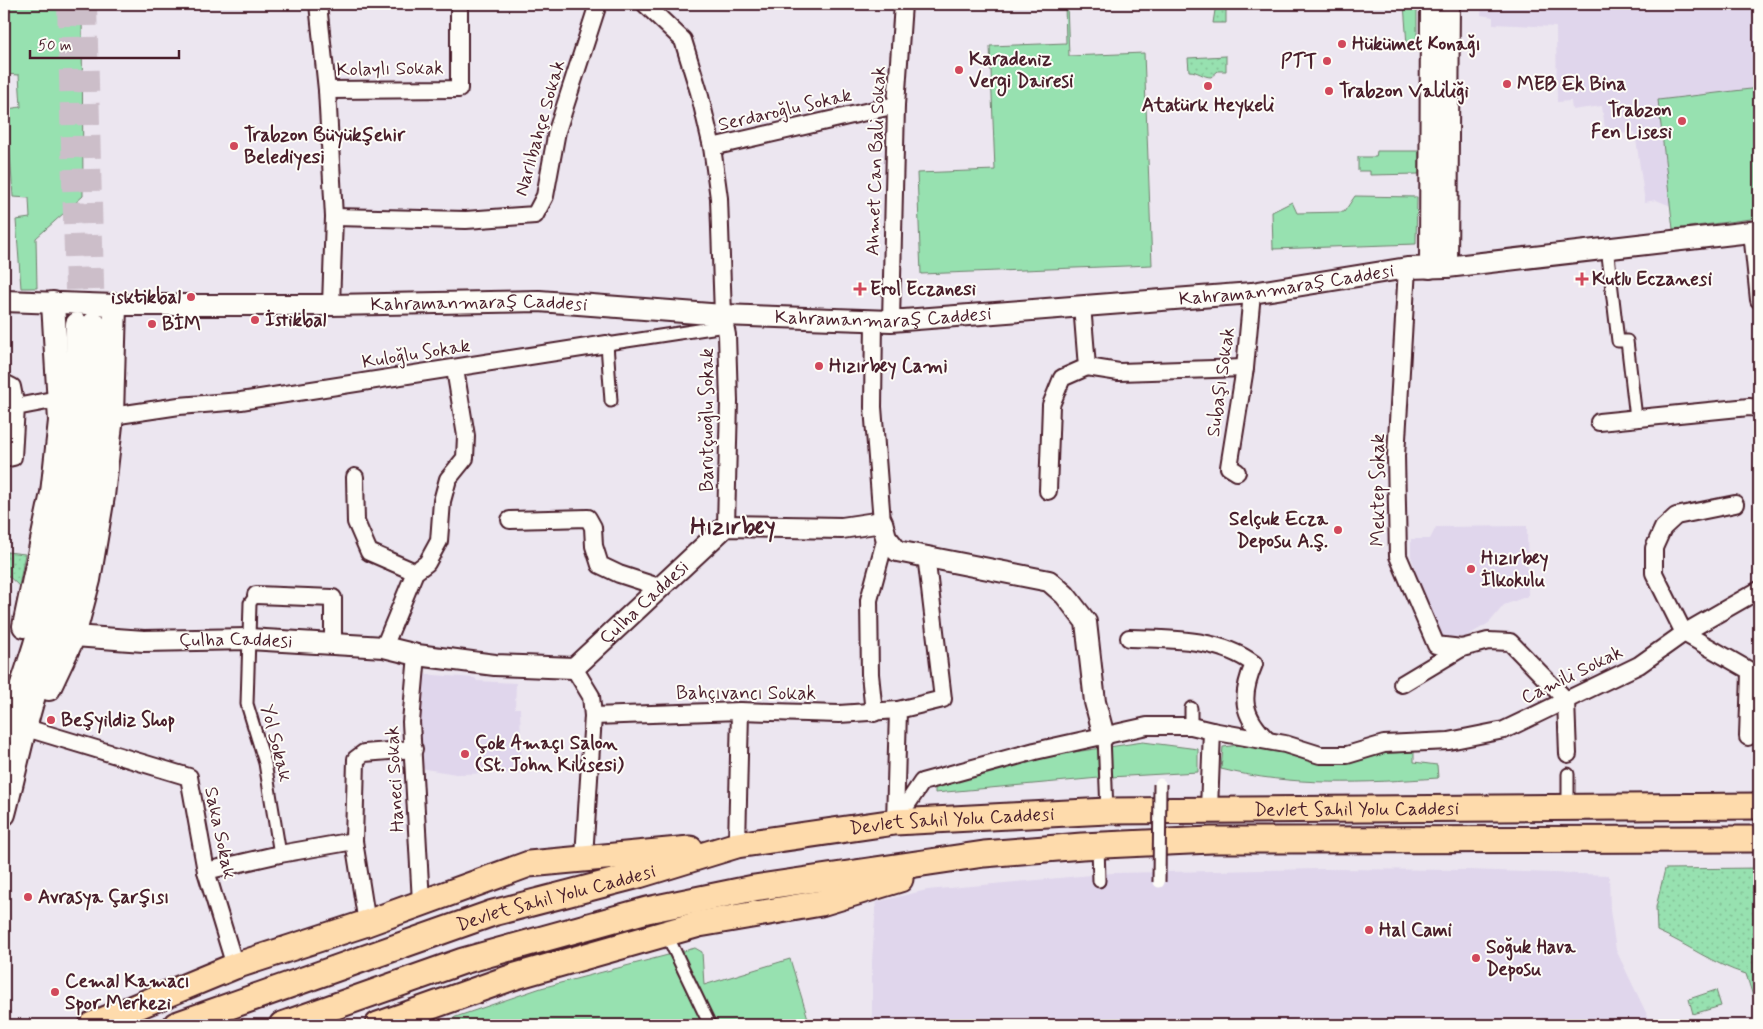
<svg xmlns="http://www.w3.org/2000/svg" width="1763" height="1029" viewBox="0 0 1763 1029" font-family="Mynerve,sans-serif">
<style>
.built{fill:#e0d6ec}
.grass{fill:url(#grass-dots);stroke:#70806e}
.park{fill:#97e1b0;stroke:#70806e}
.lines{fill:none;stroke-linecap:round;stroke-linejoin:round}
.secondary-tunnel{stroke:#ccbec9;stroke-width:22;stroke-dasharray:22 11;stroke-linecap:butt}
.pedestrian-casing{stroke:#4a1f2b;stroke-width:15}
.minor-casing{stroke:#4a1f2b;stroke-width:20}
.tertiary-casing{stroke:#4a1f2b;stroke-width:24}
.secondary-casing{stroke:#4a1f2b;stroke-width:26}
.primary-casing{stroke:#4a1f2b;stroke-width:29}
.pedestrian{stroke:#fdfcf7;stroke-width:11}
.minor{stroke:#fdfcf7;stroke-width:16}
.tertiary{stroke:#fdfcf7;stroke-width:20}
.secondary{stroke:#fdfcf7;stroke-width:22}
.primary{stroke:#fedbac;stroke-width:25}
.pedestrian-bridge-casing{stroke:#4a1f2b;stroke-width:15;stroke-linecap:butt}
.pedestrian-bridge{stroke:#fdfcf7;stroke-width:11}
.poi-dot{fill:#d1495b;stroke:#fdfcf7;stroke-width:2}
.labels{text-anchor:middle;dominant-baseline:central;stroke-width:4;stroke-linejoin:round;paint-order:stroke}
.poi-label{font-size:19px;font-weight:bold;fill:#4a1f2b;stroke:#fdfcf7;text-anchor:start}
.street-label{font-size:19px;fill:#4a1f2b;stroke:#fdfcf7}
.district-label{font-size:24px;font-weight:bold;fill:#4a1f2b;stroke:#fdfcf7}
</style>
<defs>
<pattern id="grass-dots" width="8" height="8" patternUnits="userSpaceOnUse" patternTransform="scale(1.25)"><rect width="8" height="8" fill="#97e1b0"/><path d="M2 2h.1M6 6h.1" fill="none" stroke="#84c198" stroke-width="1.8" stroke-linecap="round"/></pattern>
</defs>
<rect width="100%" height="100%" fill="#ece6f0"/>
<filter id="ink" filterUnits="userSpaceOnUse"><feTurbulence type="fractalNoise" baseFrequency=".02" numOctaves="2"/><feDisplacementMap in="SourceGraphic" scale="10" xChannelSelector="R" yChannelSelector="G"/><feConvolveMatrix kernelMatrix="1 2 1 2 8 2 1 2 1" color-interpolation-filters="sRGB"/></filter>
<g filter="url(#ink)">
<g class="built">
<path d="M1482 4H1759V218L1673 229 1671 206 1656 200 1645 202 1635 132 1606 136 1602 106 1572 110 1571 101 1557 102 1556 27 1493 24V17L1481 15Z"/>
<path d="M1527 526 1528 596 1504 605 1489 623 1465 637H1440L1419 583 1411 556V539H1430L1436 527Z"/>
<path d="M421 674 475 678 477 681 516 683 515 708H520L522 773 456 774 419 768 417 716Z"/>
<path d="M1323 869 1468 870 1609 875 1610 910 1616 950 1652 1025H872V961L876 902 927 890 1113 873Z"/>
</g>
<g class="grass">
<path d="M1216 4H1226V23H1213Z"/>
<path d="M1226 56V71H1218L1211 77C1203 77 1198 71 1189 71L1188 58Z"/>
<path d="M7 552 25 554 19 586 4 572Z"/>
<path d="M1759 868V994L1753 996 1746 974C1714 965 1687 944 1657 931L1656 907 1665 869Z"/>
<path d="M1716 990 1721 1006 1693 1014 1689 999Z"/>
</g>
<g class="park">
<path d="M4 4 82 5 83 196 36 238 37 288H21L16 220 30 218 29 198 13 197 7 109 21 107 19 75 4 74Z"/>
<path d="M1065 4H1067L1069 56 1144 53 1152 265 921 274 917 173 995 170 990 46 1066 43Z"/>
<path d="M1404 4H1417V45H1407Z"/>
<path d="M1759 88V218L1673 229 1658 100Z"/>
<path d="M1377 151H1419V174L1370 175V171H1358V157H1376Z"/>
<path d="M1355 196 1417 197 1416 244 1273 249 1272 212 1292 202 1297 213 1344 212Z"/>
<path d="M1143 742 1198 749V772L1110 777 935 793V788L1040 757Z"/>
<path d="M1246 744 1385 751 1414 747V762L1437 765 1438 778C1366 783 1292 787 1221 769L1223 747Z"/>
<path d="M695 948 702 952 704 985 790 959 810 1025H432L541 988Z"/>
</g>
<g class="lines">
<g class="secondary-tunnel">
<path d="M68 4 77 323"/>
<path d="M86 4 94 323"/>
</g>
<defs>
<g id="pedestrian">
<path d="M1607 247 1618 341H1627L1636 418"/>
<path d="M611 401 607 344 725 326"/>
<path d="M256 595 250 603 247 704 265 763 280 854"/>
<path d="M1191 726V708"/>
<path d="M1104 736 1107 811"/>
<path d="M1568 774V808"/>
<path d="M1098 845 1099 881"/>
<path d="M666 933 710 1025"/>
</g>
<g id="minor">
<path d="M318 4 327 90 334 217 331 305"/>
<path d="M645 4 683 40 699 92 712 147 719 198 723 315 727 335 729 401 726 526"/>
<path d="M327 90 459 89V4"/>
<path d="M712 147 896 105"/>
<path d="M334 217 466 220 535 215 545 196 557 131 598 4"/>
<path d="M1752 232 1759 300"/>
<path d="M1407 268 1396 456 1398 556 1436 645 1462 648 1488 641 1510 642 1566 700 1568 754"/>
<path d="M874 320 873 407 882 522"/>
<path d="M891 321 896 105 903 4"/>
<path d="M1087 367 1119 372 1245 368"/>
<path d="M4 383 12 387 16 407"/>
<path d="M112 416 179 406 241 401 607 344"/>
<path d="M1599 422 1749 407 1759 408"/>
<path d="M4 459 13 457 16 407 58 399"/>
<path d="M1237 472 1229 467 1245 368 1252 293"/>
<path d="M355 477 356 522 369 552 415 572"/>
<path d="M1048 491 1051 405 1062 378 1087 367 1082 305"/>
<path d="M1735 504 1676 516 1663 528 1654 548V573L1684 633 1759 676"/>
<path d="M510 520 588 518 593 527 594 546 600 565 619 574 662 588"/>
<path d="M256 595 333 598V644"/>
<path d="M1129 638C1170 639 1220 638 1254 664 1240 697 1242 715 1267 740"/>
<path d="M384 647 415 572 427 563 439 541 442 501 448 479 465 458 466 436 455 369"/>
<path d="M417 655 411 722 421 902"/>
<path d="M574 668 591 696 593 716 584 857"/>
<path d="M1402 684 1462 648"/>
<path d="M874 713 870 674 869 600 886 537"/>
<path d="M593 716 740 711 839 714 898 710"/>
<path d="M33 730 189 777 206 871 235 966"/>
<path d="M1212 731 1285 744 1320 755H1347L1384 744 1449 741 1504 730 1639 665 1684 633 1759 590"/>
<path d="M1748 737 1750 673"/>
<path d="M895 822 922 782 1035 751 1147 726H1191L1212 731 1209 809"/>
<path d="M895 822 898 710 943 699 926 555"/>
<path d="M737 845 740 711"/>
<path d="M206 871 280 854 354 841"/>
<path d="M367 923 354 841 356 759 364 753 414 749"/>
</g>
<g id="tertiary">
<path d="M1447 267 1449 4"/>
<path d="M1430 268 1431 4"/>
<path id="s1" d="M4 301 115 305H331L539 301 723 315 891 321 1252 293 1407 268 1447 267 1759 231"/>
<path id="s2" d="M74 636 144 641 248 639 384 647 417 655 495 665 574 668 726 526 842 528 882 522 886 537 897 551 1049 581 1065 595 1086 622 1095 702 1104 736"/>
</g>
<g id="secondary">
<path d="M24 626 52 493 60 421 53 303"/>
<path d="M49 689 74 636 89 580 103 496 112 416 115 305"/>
<path d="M4 733C44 632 70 524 76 416 78 385 77 355 77 324"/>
<path d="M4 814C15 772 23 730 36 689 56 626 76 563 85 497 93 440 93 381 94 323"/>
</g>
<g id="primary">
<path d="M92 1025 235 966 367 923 529 864 690 849"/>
<path id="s3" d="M176 1025 493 913 639 875 737 845 895 822 1107 811 1759 806"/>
<path d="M282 1025 463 961 647 910 754 888 984 854 1082 846 1211 840 1759 839"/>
<path d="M378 1025 516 976 699 924 821 903 900 879"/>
</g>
</defs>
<use href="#pedestrian" class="pedestrian-casing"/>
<use href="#minor" class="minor-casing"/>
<use href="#tertiary" class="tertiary-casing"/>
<use href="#secondary" class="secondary-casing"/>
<use href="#primary" class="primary-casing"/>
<use href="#pedestrian" class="pedestrian"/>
<use href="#minor" class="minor"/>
<use href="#tertiary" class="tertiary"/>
<use href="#secondary" class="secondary"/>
<use href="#primary" class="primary"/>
<defs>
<path id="pedestrian-bridge" d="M1159 882 1160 784"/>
</defs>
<use href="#pedestrian-bridge" class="pedestrian-bridge-casing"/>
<use href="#pedestrian-bridge" class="pedestrian-bridge"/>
</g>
</g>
<g class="poi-dot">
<circle cx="1342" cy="44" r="5"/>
<circle cx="1327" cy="61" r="5"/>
<circle cx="959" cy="70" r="5"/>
<circle cx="1507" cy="84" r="5"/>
<circle cx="1208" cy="86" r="5"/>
<circle cx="1329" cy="91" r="5"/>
<circle cx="1682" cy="121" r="5"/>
<circle cx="234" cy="146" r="5"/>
<path d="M1579.5 271.5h5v5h5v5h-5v5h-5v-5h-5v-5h5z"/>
<path d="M857.5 281.5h5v5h5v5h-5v5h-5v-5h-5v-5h5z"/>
<circle cx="191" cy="297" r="5"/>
<circle cx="255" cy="320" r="5"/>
<circle cx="152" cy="324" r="5"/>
<circle cx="819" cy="366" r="5"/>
<circle cx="1338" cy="530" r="5"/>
<circle cx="1471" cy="569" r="5"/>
<circle cx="51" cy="720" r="5"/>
<circle cx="465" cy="754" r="5"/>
<circle cx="28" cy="897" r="5"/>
<circle cx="1369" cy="930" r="5"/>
<circle cx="1476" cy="958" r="5"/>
<circle cx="55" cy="992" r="5"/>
</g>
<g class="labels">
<g class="poi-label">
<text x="1352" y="44">Hükümet Konağı</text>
<text x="969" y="59">Karadeniz<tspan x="969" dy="22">Vergi Dairesi</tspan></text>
<text x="1317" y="61" text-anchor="end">PTT</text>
<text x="1517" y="84">MEB Ek Bina</text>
<text x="1339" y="91">Trabzon Valiliği</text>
<text x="1208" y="105" text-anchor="middle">Atatürk Heykeli</text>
<text x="1672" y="110" text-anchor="end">Trabzon<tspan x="1672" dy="22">Fen Lisesi</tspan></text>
<text x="244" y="135">Trabzon Büyükşehir<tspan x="244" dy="22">Belediyesi</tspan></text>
<text x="1592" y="279">Kutlu Eczanesi</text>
<text x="870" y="289">Erol Eczanesi</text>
<text x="181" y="297" text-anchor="end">isktikbal</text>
<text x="265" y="320">İstikbal</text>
<text x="162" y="324">BİM</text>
<text x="829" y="366">Hızırbey Cami</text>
<text x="1328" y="519" text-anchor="end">Selçuk Ecza<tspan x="1328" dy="22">Deposu A.Ş.</tspan></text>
<text x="1481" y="558">Hızırbey<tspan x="1481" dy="22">İlkokulu</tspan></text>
<text x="61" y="720">Beşyildiz Shop</text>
<text x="475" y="743">Çok Amaçı Salon<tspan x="475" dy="22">(St. John Kilisesi)</tspan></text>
<text x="38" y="897">Avrasya Çarşısı</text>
<text x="1379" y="930">Hal Cami</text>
<text x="1486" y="947">Soğuk Hava<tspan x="1486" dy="22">Deposu</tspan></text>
<text x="65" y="981">Cemal Kamacı<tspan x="65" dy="22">Spor Merkezi</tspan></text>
</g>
<g class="street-label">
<text transform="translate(390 69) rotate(-1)">Kolaylı Sokak</text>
<text transform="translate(785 110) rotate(-13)">Serdaroğlu Sokak</text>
<text transform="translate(540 128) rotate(-74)">Narlıbahçe Sokak</text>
<text transform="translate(876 161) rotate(-88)">Ahmet Can Bali Sokak</text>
<text stroke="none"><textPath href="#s1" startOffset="1285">Kahramanmaraş Caddesi</textPath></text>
<text stroke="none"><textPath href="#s1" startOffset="475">Kahramanmaraş Caddesi</textPath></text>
<text stroke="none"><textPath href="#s1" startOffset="880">Kahramanmaraş Caddesi</textPath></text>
<text transform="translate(416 354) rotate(-9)">Kuloğlu Sokak</text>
<text transform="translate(1221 382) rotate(-82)">Subaşı Sokak</text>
<text transform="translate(707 420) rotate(-90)">Barutçuoğlu Sokak</text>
<text transform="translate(1378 490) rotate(-90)">Mektep Sokak</text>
<text stroke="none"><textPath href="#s2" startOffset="598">Çulha Caddesi</textPath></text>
<text stroke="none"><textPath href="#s2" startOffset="162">Çulha Caddesi</textPath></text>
<text transform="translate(1572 675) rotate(-26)">Camili Sokak</text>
<text x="746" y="693">Bahçıvancı Sokak</text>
<text transform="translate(276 743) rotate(76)">Yol Sokak</text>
<text transform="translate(395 779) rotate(-93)">Haneci Sokak</text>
<text stroke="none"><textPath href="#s3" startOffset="1211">Devlet Sahil Yolu Caddesi</textPath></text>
<text stroke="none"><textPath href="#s3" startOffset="806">Devlet Sahil Yolu Caddesi</textPath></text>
<text transform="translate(220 833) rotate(78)">Saka Sokak</text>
<text stroke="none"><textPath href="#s3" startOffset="401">Devlet Sahil Yolu Caddesi</textPath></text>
</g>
<g class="district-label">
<text x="733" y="527">Hızırbey</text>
</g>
</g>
<rect width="1763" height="1029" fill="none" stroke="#fdfcf7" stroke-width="20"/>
<rect x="10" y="10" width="1743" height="1009" fill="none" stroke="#4a1f2b" stroke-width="2" filter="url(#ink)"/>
<path d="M30 50v8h149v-8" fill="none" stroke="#4a1f2b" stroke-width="2.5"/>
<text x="38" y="50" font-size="15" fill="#4a1f2b" stroke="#fdfcf7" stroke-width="4" paint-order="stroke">50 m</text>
</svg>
